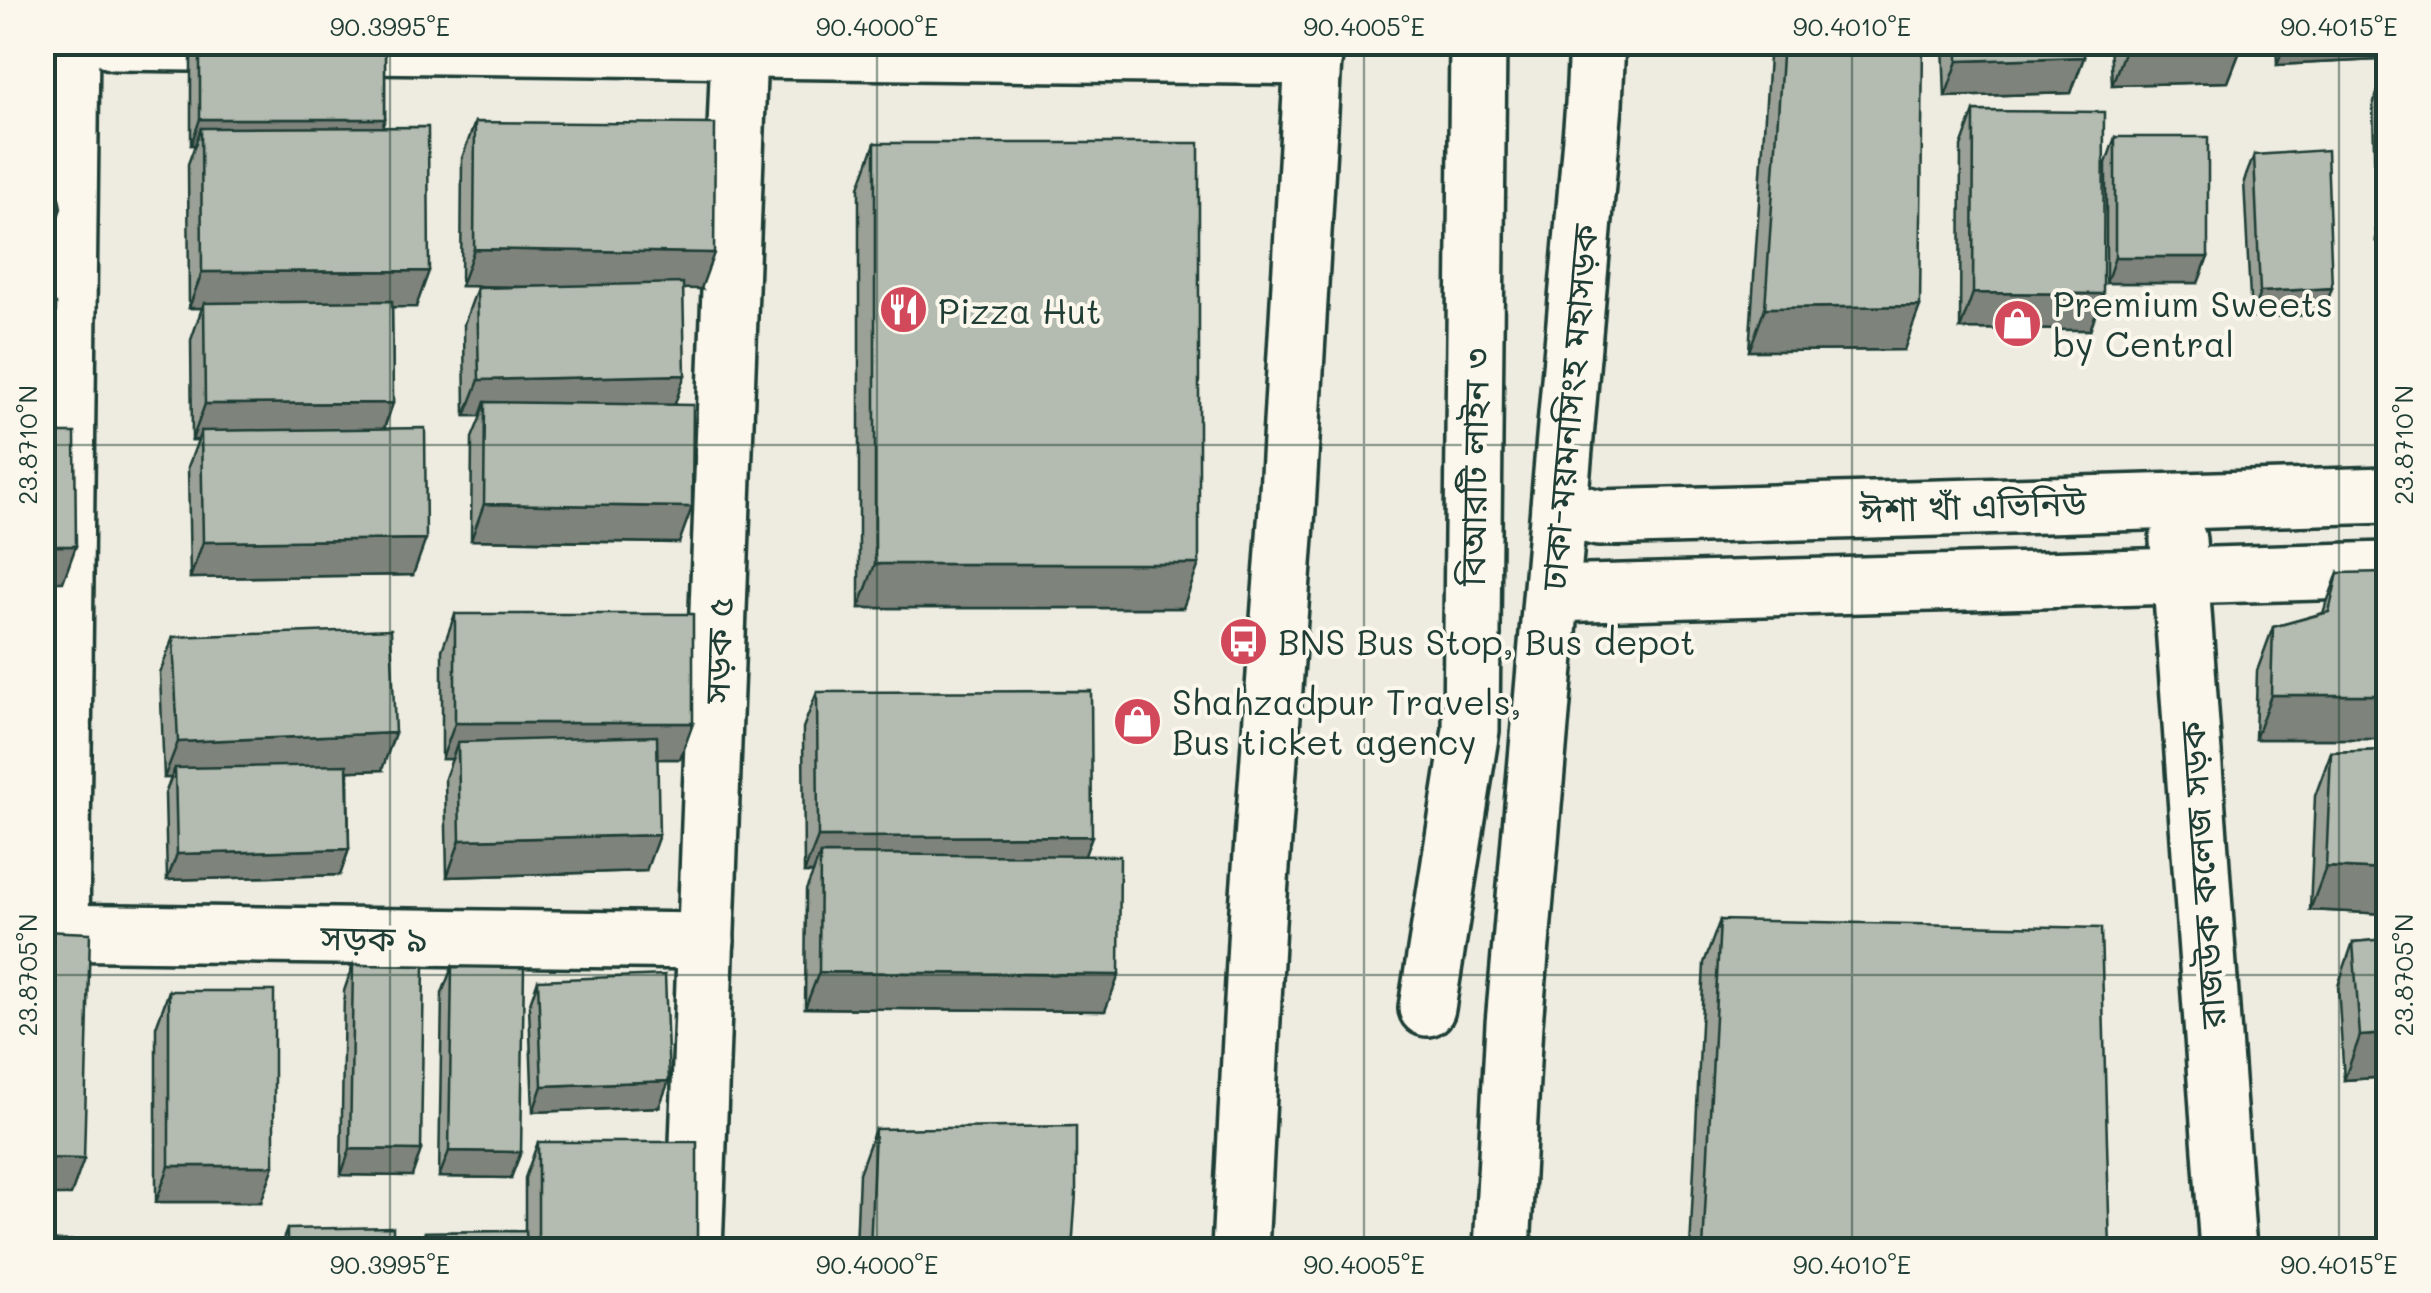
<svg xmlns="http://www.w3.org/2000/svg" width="2431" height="1293" viewBox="0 0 2431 1293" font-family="Mali,'Noto Sans Bengali',sans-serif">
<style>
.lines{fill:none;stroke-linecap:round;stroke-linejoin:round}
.street-casing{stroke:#1f3d34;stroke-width:62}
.highway-casing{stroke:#1f3d34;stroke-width:62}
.street{stroke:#fbf7ec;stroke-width:55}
.highway{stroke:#fbf7ec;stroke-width:55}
.wall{fill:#9ba197;stroke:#1f3d34;stroke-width:2.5}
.shaded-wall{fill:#7e837b;stroke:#1f3d34;stroke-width:2.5}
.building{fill:#b4bbb0;stroke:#1f3d34;stroke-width:2.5}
.ticks{fill:none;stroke:#1f3d34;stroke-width:2.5;stroke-opacity:0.45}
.labels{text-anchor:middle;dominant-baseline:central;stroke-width:8;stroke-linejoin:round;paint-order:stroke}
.poi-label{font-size:35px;fill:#1f3d34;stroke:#fbf7ec;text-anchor:start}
.street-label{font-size:35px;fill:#1f3d34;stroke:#fbf7ec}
.neatline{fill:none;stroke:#1f3d34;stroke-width:4}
.ticks-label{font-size:25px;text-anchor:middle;fill:#1f3d34}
</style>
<rect width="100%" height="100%" fill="#eeece1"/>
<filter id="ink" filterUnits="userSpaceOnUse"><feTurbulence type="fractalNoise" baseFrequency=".01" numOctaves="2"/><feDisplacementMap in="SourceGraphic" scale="20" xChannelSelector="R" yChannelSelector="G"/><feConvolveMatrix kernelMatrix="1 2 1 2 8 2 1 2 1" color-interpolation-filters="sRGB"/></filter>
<g filter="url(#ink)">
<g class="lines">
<defs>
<g id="street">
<path d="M115 42 1314 57"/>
<path d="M1559 508 1599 518 2388 495"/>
<path d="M2178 540 2228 1250"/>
<path d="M1552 594 2388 570"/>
<path d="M42 932 706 941"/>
<path d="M61 933 71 42"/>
<path d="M694 1250 739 50"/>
</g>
<g id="highway">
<path d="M1427 1008 1471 730 1478 42"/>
<path d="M1240 1250 1257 923 1287 509 1314 42"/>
<path d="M1502 1250 1514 1024 1594 104 1597 42"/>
</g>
</defs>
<use href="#street" class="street-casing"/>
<use href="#highway" class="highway-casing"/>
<use href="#street" class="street"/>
<use href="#highway" class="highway"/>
</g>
<g class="wall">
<path d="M197 42H385V119L382 127 416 307H392L393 403 384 429 413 575 190 578 188 467 198 440H192L191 340 202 308H189L188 164 195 145H191V59Z"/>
<path d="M1770 42H1923L1904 350 1749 351Z"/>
<path d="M1943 42H2083L2084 57 2071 93 1945 97Z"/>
<path d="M2110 42H2242V46L2228 82 2112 85Z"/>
<path d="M2276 42H2383L2377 60 2277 65Z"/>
<path d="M2382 79 2388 241H2376L2373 105Z"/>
<path d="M1974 111 2090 330 1960 329 1961 147Z"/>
<path d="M475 122 701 289 683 288 674 405 679 543 471 540 472 438 481 416H465L464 324 477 288 529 286H461L462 158Z"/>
<path d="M2115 137 2208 257 2198 283H2106V163Z"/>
<path d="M875 143 1183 608H859V187Z"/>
<path d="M2254 155 2323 314 2251 318 2244 181Z"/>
<path d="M2338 573 2388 739H2255L2257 671 2273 627 2323 613Z"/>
<path d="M455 614 693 723 680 759H657L646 871 447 877 445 778 452 759H442V650Z"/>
<path d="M173 637 382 770 348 771 349 849 340 875 167 880 165 794 171 778H164L160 673Z"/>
<path d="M817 692 1085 856 1105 1011 805 1008 806 890 813 873H804L803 728Z"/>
<path d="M2388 750V914L2310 910 2315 796 2331 752Z"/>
<path d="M1720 920 2110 1250H1690L1704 963Z"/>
<path d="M2388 939V1077L2344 1080 2338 986 2353 942Z"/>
<path d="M353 965 412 1176 341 1175 344 991Z"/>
<path d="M452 967 511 1178 439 1177 442 993Z"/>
<path d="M538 980 659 1107 533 1112 529 1006Z"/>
<path d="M169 991 261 1202H156V1027Z"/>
<path d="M875 1129 1072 1250H856L859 1173Z"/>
<path d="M538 1142 697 1250H418L425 1232 525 1231V1178Z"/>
<path d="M287 1229 393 1250H279Z"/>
</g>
<g class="shaded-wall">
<path d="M2285 42H2383L2377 60 2277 65Z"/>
<path d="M2242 46 2228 82 2112 85 2125 49Z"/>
<path d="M2084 57 2071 93 1945 97 1958 61Z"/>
<path d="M200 119H385L376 145 201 128 195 145H191Z"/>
<path d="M61 208 52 234 42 250V241Z"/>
<path d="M2385 215H2388V241H2376Z"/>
<path d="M474 249 714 253 701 289 461 286Z"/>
<path d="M2115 257H2208L2198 283H2106Z"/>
<path d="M429 271 416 307 204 308V303L202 308H189L202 272Z"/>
<path d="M2332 288 2323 314 2251 318 2260 292Z"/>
<path d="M1973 293 2103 294 2090 330 1960 329Z"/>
<path d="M1920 306 1904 350 1749 351 1765 308Z"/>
<path d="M685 375 672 412 485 402 480 416H465L479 380Z"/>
<path d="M393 403 380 439 201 431 198 440H192L205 404Z"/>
<path d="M42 410H54L42 442Z"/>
<path d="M484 504 692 507 679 543 471 540Z"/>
<path d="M426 539 413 575 190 578 203 542Z"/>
<path d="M42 546H76L63 582H42Z"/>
<path d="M875 564H1199L1183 608H859Z"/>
<path d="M2271 695H2388V739H2255Z"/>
<path d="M455 723H693L680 759H458V742L452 759H442Z"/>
<path d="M395 733 382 770 175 778V768L171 778H164L178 742Z"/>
<path d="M659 835 646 871 447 877 460 840Z"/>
<path d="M1092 836 1079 872 820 854 813 873H804L818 837Z"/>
<path d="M349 849 340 875 167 880 177 854Z"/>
<path d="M2326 867 2388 870V914L2310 910Z"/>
<path d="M819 972 1119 975 1105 1011 805 1008Z"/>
<path d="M2388 1034V1077L2344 1080 2360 1036Z"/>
<path d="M669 1081 659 1107 533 1112 542 1086Z"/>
<path d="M350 1149 421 1150 412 1176 341 1175Z"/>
<path d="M449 1151 521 1152 511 1178 439 1177Z"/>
<path d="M42 1158 84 1159 71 1195H42Z"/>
<path d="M169 1166H274L261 1202H156Z"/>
</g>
<g class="building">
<rect x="200" y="42" width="185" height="77"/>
<path d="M1783 42H1923L1920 306 1765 308Z"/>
<path d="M1958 42H2083L2084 57 1958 61Z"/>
<path d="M2125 42H2242V46L2125 49Z"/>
<path d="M2382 79H2388V215H2385Z"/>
<path d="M1974 111 2104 112 2103 294 1973 293Z"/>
<path d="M475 122 715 124 714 253 474 249Z"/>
<path d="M428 127 429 271 202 272 201 128Z"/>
<path d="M42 134H47L61 208 42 241Z"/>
<rect x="2115" y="137" width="93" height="120"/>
<rect x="875" y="143" width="324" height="421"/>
<path d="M2327 150 2332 288 2260 292 2254 155Z"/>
<path d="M683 283 685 375 479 380 477 288Z"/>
<path d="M392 301 393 403 205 404 204 303Z"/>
<path d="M42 304H56L54 410H42Z"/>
<path d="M485 402 693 405 692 507 484 504Z"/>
<path d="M425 428 426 539 203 542 201 431Z"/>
<path d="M42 433H75L76 546H42Z"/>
<path d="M2388 572V695H2271L2273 627 2329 612 2338 573Z"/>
<rect x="455" y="614" width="238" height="109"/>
<path d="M391 629 395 733 178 742 173 637Z"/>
<path d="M1091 691 1092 836 818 837 817 692Z"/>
<path d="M657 736 659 835 460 840 458 742Z"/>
<path d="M2388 750V870L2326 867 2331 752Z"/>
<path d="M347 765 349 849 177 854 175 768Z"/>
<path d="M820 854 1120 856 1119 975 819 972Z"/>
<path d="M1720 920 2101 928 2110 1250H1703Z"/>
<path d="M42 931 90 933 84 1159 42 1158Z"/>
<path d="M2388 939V1034L2360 1036 2353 942Z"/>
<path d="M353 965 424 966 421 1150 350 1149Z"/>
<path d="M452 967 524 968 521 1152 449 1151Z"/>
<path d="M665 975 669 1081 542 1086 538 980Z"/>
<rect x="169" y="991" width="105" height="175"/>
<path d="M1076 1126V1193L1072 1250H870L875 1129Z"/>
<rect x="538" y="1142" width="159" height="108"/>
<path d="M393 1227V1250H287V1229Z"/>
<path d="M526 1231 527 1250H425V1232Z"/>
<path d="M93 1240V1250H42V1241Z"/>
</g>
</g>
<path class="ticks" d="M390 42V1250M877 42V1250M1364 42V1250M1852 42V1250M2339 42V1250M42 445H2388M42 975H2388"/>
<defs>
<symbol id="restaurant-disc" viewBox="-11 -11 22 22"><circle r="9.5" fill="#d1495b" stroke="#fbf7ec"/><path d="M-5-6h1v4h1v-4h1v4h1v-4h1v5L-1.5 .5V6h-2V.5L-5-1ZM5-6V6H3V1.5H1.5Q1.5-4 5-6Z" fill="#fff"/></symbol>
<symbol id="shop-disc" viewBox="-11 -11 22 22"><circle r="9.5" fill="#d1495b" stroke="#fbf7ec"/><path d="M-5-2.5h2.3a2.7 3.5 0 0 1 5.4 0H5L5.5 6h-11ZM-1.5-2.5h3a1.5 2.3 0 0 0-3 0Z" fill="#fff"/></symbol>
<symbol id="bus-disc" viewBox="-11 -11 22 22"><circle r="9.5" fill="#d1495b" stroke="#fbf7ec"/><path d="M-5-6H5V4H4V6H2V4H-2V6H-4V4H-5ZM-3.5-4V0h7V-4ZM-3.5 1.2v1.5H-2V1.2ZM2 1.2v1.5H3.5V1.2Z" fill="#fff"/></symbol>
</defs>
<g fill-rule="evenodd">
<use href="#restaurant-disc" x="876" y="282" width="55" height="55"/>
<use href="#shop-disc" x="1990" y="296" width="55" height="55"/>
<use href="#bus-disc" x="1216" y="614" width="55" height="55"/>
<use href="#shop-disc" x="1110" y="694" width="55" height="55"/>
</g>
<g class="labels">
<g class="poi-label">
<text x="2053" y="303">Premium Sweets<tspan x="2053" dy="40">by Central</tspan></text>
<text x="938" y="310">Pizza Hut</text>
<text x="1278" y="641">BNS Bus Stop, Bus depot</text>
<text x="1172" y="701">Shahzadpur Travels,<tspan x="1172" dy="40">Bus ticket agency</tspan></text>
</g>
<g class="street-label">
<text transform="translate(1568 407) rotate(-85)">ঢাকা-ময়মনসিংহ মহাসড়ক</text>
<text transform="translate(1473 467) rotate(-89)">বিআরটি লাইন ৩</text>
<text transform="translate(1973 505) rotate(-2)">ঈশা খাঁ এভিনিউ</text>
<text transform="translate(717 650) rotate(-88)">সড়ক ৫</text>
<text transform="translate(2201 875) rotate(-94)">রাজউক কলেজ সড়ক</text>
<text transform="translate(374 937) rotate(1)">সড়ক ৯</text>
</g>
</g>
<rect width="2431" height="1293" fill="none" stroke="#fbf7ec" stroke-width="110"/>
<rect x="55" y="55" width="2321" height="1183" class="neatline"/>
<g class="ticks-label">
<text x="390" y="36">90.3995°E</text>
<text x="877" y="36">90.4000°E</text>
<text x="1364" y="36">90.4005°E</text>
<text x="1852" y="36">90.4010°E</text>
<text x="2339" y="36">90.4015°E</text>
<text transform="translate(28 445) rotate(-90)" y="9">23.8710°N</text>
<text transform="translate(2404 445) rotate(-90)" y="9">23.8710°N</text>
<text transform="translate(28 975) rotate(-90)" y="9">23.8705°N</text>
<text transform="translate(2404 975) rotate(-90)" y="9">23.8705°N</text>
<text x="390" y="1274">90.3995°E</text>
<text x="877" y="1274">90.4000°E</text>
<text x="1364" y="1274">90.4005°E</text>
<text x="1852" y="1274">90.4010°E</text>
<text x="2339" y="1274">90.4015°E</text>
</g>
</svg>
